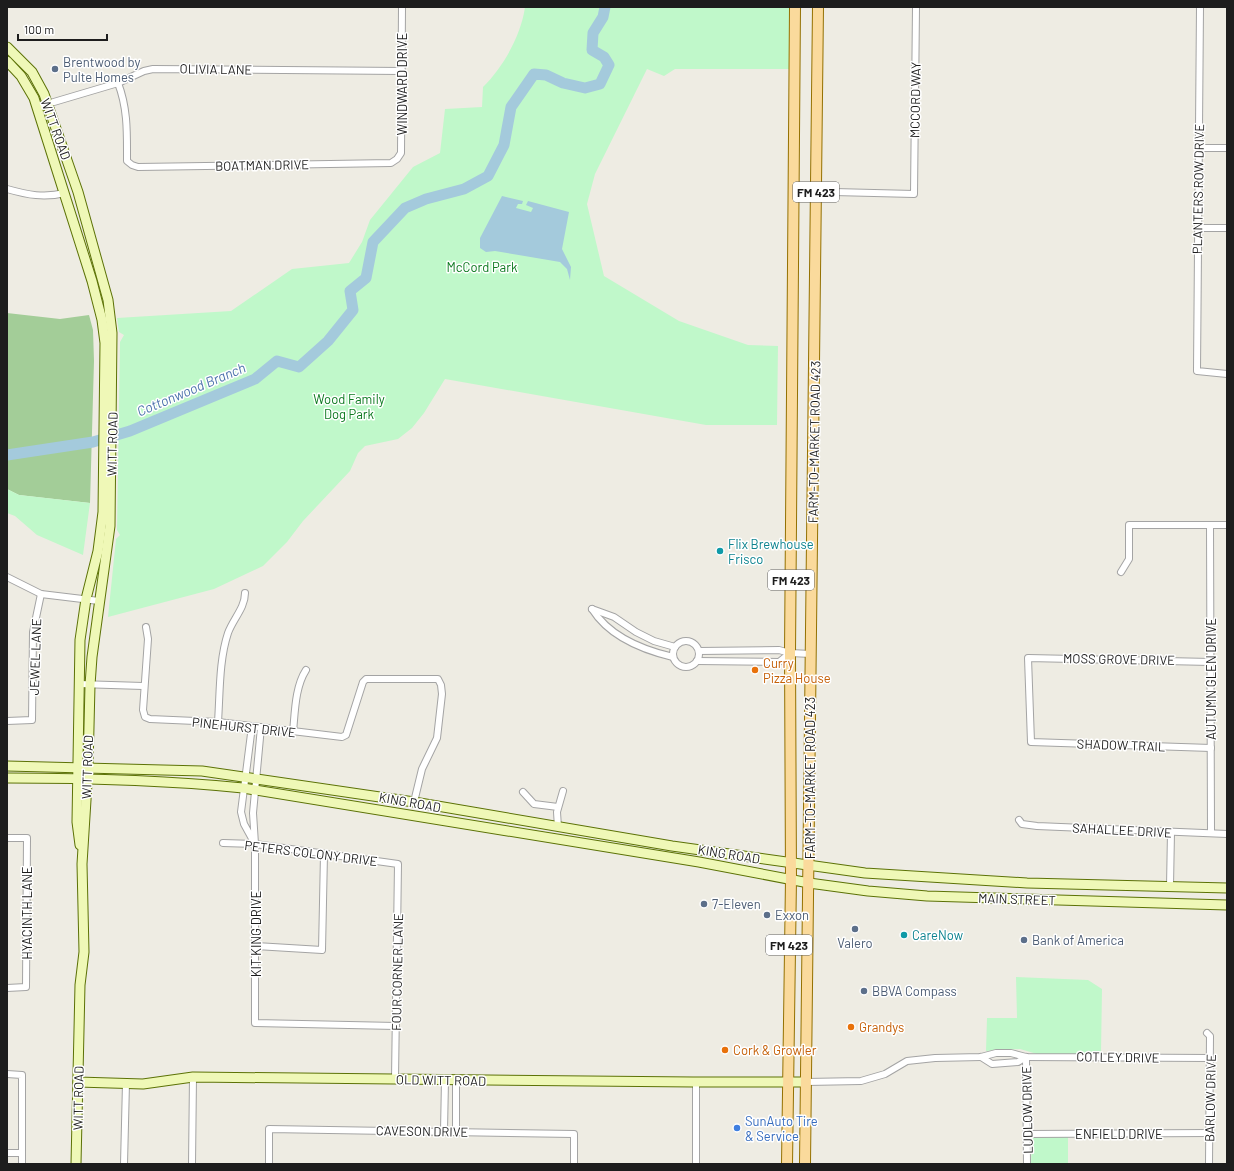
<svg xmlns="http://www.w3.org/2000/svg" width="1234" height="1171" viewBox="0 0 1234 1171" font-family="Barlow,sans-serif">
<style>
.forest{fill:#a3cd98}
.park{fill:#c0f8ca}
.water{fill:#a4cadc}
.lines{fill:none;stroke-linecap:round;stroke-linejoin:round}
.river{stroke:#a4cadc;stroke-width:11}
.street-casing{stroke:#a4a4a4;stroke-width:8}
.secondary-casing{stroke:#5c7206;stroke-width:11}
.primary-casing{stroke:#947102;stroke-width:12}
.street{stroke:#fff;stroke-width:6}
.secondary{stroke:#eff8b7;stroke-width:9}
.primary{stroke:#fada9c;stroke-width:10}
.service-dot{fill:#5c6f8a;stroke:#fff;stroke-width:1.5}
.culture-dot{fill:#0f9aa8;stroke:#fff;stroke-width:1.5}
.food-dot{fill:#e8710a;stroke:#fff;stroke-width:1.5}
.shop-dot{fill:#3f7fe0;stroke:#fff;stroke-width:1.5}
.labels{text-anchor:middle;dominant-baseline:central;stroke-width:3;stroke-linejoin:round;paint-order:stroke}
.shield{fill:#fff;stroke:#616161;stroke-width:1}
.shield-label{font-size:12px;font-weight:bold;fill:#1d1d1d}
.service-label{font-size:13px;fill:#4e5e75;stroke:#fff;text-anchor:start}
.street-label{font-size:13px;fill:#1d1d1d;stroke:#fff}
.park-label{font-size:13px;fill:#0d7a20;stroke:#fff}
.culture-label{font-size:13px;fill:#0d838f;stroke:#fff;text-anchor:start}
.food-label{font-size:13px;fill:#c56008;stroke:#fff;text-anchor:start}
.shop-label{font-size:13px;fill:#366cbe;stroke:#fff;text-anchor:start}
.water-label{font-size:14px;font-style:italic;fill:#4b72ab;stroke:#fff}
</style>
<rect width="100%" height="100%" fill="#eeece3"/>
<path class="forest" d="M7 313 60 319 89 315 93 330 94 361 90 503 19 495 7 489Z"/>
<g class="park">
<path d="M525 7H790L789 69H675L664 76 647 69 595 174 587 204 604 276 679 321 748 345 778 346 777 425H706L445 379 424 413 412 428 398 439 365 446 358 453 350 471 303 521 287 542 263 566 214 589 108 617 116 539 120 535 117 530 120 342 124 335 119 332 117 318 231 311 292 269 349 263 362 242 370 220 413 167 440 153 445 109 482 107 483 87C503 67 521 36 525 7Z"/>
<path d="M7 489 19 495 90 503 83 555 37 535 15 516 7 513Z"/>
<path d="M1016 977 1088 980 1102 989 1101 1054H1037L1020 1049 986 1051 987 1018H1017Z"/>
<path d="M1035 1137H1068V1164H1031L1032 1139Z"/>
</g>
<path class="water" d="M502 196 523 201 522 204H518L516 208 531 212 533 208 526 205 528 201 569 212 562 249 571 267 570 280 567 269 560 262 495 251 486 252 480 248V238Z"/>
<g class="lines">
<path class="river" d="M7 455 93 442 130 431 255 379 277 361 299 367 328 341 353 310 350 291 366 278 373 242 405 208 426 199 464 189 488 176 504 145 511 107 534 74 546 75 563 83 585 88 600 84 609 65 604 57 592 50 593 33 603 17 605 7"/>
<defs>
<g id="street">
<path d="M1200 7 1197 371 1227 374"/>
<path d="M118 83C128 109 127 134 127 161L132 165 138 167 391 163 397 159 401 153 402 7"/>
<path d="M37 107 118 83 144 71 153 69 402 71"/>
<path d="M1199 148H1227"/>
<path d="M7 189C28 195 44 198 65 193"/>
<path d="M794 191 914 194 916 7"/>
<path d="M1198 228H1227"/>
<path d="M1210 525 1211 833"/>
<path d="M1121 572 1129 559V525H1227"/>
<path d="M7 577 41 594 99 601"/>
<path d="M592 609C609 636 643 650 673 657"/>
<path d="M592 609 614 617 636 632 654 641 675 647"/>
<path d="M146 627 148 639 143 710 145 717 150 719 218 722 342 737 346 735 363 682 366 679H438L441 685 442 694 437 738 422 769 414 802"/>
<circle cx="686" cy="654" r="13"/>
<path d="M699 651 779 650 790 653 811 654"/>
<path d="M697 661 779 662 790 653"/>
<path d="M1211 662 1028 658 1031 742 1211 748"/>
<path d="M79 684 143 686"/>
<path d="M7 721 32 720 33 632 41 594"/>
<path d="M218 722C220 693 219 660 228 633 233 619 245 608 245 593"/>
<path d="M252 726 241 812 244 824 255 844 253 813 261 727"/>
<path d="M293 732C295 712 295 687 306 670"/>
<path d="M523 792 534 804 558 807"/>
<path d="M1019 820 1022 824 1037 826 1227 834"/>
<path d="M558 827 557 812 563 791"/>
<path d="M7 838H27L26 987 7 988"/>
<path d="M223 843 255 844 398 864 395 1079"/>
<path d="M255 844V1023L396 1026"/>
<path d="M1170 886 1171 832"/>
<path d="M256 946 322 950 324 854"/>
<path d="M1207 1033 1210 1036 1209 1164"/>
<path d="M981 1057 992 1064 1018 1062 1026 1057"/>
<path d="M1026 1057 1027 1164"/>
<path d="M7 1074 22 1075V1164"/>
<path d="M456 1080V1131"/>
<path d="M806 1082 861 1081 885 1074 907 1061 935 1058 981 1057 996 1053H1011L1026 1057 1210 1058"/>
<path d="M444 1131 445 1080"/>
<path d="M1028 1134 1209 1133"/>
<path d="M7 1153H22"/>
<path d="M124 1164 126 1083"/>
<path d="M192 1164 193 1077"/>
<path d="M269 1164V1129L574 1134V1164"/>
<path d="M696 1164V1082"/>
</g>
<g id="secondary">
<path d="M7 47 32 72 44 94 78 192 108 300 112 333 110 526 92 657 90 685 88 768 82 864 84 952 80 985 76 1164"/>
<path d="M7 61 21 76 34 98 92 281 102 320 105 343 103 512 98 551 86 599 80 640 77 822 80 845"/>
<path d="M7 766 202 771 414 802 672 846 865 873 1027 883 1227 888"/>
<path d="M7 778C86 778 165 780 243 788L699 862 809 883 868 891 927 896 1227 905"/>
<path d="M78 1082 143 1084 193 1077 693 1082H806"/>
</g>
<g id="primary">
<path d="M787 1164 791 879 790 653 795 7"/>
<path d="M805 1164 818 7"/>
</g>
</defs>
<use href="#street" class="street-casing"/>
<use href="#secondary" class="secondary-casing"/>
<use href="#primary" class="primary-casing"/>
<use href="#street" class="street"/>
<use href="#secondary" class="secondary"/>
<use href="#primary" class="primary"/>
</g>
<g class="service-dot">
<circle cx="55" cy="69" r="4"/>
<circle cx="704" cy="904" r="4"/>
<circle cx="767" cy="915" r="4"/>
<circle cx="855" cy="929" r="4"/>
<circle cx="1024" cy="940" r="4"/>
<circle cx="864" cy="991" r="4"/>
</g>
<g class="culture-dot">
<circle cx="720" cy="551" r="4"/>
<circle cx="904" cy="935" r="4"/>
</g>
<g class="food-dot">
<circle cx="755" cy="670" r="4"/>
<circle cx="851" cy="1027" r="4"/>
<circle cx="725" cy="1050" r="4"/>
</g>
<circle class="shop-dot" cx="737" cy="1128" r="4"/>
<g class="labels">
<g class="shield">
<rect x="793" y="182" width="46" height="20" rx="3"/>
<rect x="768" y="570" width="46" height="20" rx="3"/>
<rect x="766" y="935" width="46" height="20" rx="3"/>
</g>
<g class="shield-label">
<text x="816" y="192">FM 423</text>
<text x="791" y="580">FM 423</text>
<text x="789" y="945">FM 423</text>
</g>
<g class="service-label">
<text x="63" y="62">Brentwood by<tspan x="63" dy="15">Pulte Homes</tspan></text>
<text x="712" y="904">7-Eleven</text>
<text x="775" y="915">Exxon</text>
<text x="1032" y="940">Bank of America</text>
<text x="855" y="943" text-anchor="middle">Valero</text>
<text x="872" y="991">BBVA Compass</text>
</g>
<g class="street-label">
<text transform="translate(216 69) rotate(1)">OLIVIA LANE</text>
<text transform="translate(402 84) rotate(-90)">WINDWARD DRIVE</text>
<text transform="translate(915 100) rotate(-89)">MCCORD WAY</text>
<text transform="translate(56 129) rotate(70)">WITT ROAD</text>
<text transform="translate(262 165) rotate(-1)">BOATMAN DRIVE</text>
<text transform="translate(1198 189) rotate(-89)">PLANTERS ROW DRIVE</text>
<text transform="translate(814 442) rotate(-89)">FARM-TO-MARKET ROAD 423</text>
<text transform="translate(112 444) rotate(-89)">WITT ROAD</text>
<text transform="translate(35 657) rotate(-88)">JEWEL LANE</text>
<text transform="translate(1119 659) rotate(1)">MOSS GROVE DRIVE</text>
<text transform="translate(1211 679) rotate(-90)">AUTUMN GLEN DRIVE</text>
<text transform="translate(244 727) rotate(6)">PINEHURST DRIVE</text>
<text transform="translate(1121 745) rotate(2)">SHADOW TRAIL</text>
<text transform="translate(87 767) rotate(-88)">WITT ROAD</text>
<text transform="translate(810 778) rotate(-90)">FARM-TO-MARKET ROAD 423</text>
<text transform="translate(410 802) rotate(10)">KING ROAD</text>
<text transform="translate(1122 830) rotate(3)">SAHALLEE DRIVE</text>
<text transform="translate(311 853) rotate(7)">PETERS COLONY DRIVE</text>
<text transform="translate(729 854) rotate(9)">KING ROAD</text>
<text transform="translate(1017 899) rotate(2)">MAIN STREET</text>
<text transform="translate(27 913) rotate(-90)">HYACINTH LANE</text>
<text transform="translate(256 934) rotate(-90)">KIT KING DRIVE</text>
<text transform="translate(397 972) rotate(-89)">FOUR CORNER LANE</text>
<text transform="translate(1118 1057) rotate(1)">COTLEY DRIVE</text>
<text transform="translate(441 1080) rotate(1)">OLD WITT ROAD</text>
<text transform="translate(78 1098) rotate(-89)">WITT ROAD</text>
<text transform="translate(1210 1098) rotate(-89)">BARLOW DRIVE</text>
<text transform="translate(1027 1110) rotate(-91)">LUDLOW DRIVE</text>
<text transform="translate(422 1131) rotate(1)">CAVESON DRIVE</text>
<text x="1119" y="1134">ENFIELD DRIVE</text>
</g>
<g class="park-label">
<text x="482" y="267">McCord Park</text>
<text x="349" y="399">Wood Family<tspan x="349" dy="15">Dog Park</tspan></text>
</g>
<g class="culture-label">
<text x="728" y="544">Flix Brewhouse<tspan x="728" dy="15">Frisco</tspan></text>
<text x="912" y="935">CareNow</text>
</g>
<g class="food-label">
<text x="763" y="663">Curry<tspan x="763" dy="15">Pizza House</tspan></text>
<text x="859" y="1027">Grandys</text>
<text x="733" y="1050">Cork &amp; Growler</text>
</g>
<g class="shop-label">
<text x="745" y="1121">SunAuto Tire<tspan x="745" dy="15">&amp; Service</tspan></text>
</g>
<g class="water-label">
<text transform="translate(191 389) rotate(-23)">Cottonwood Branch</text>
</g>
</g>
<rect width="1234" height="1171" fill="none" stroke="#1d1d1d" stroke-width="16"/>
<path d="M18 34v6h89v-6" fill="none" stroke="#1d1d1d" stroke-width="2"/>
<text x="24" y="34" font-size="12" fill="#1d1d1d" stroke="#ffffff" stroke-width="3" paint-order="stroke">100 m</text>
</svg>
